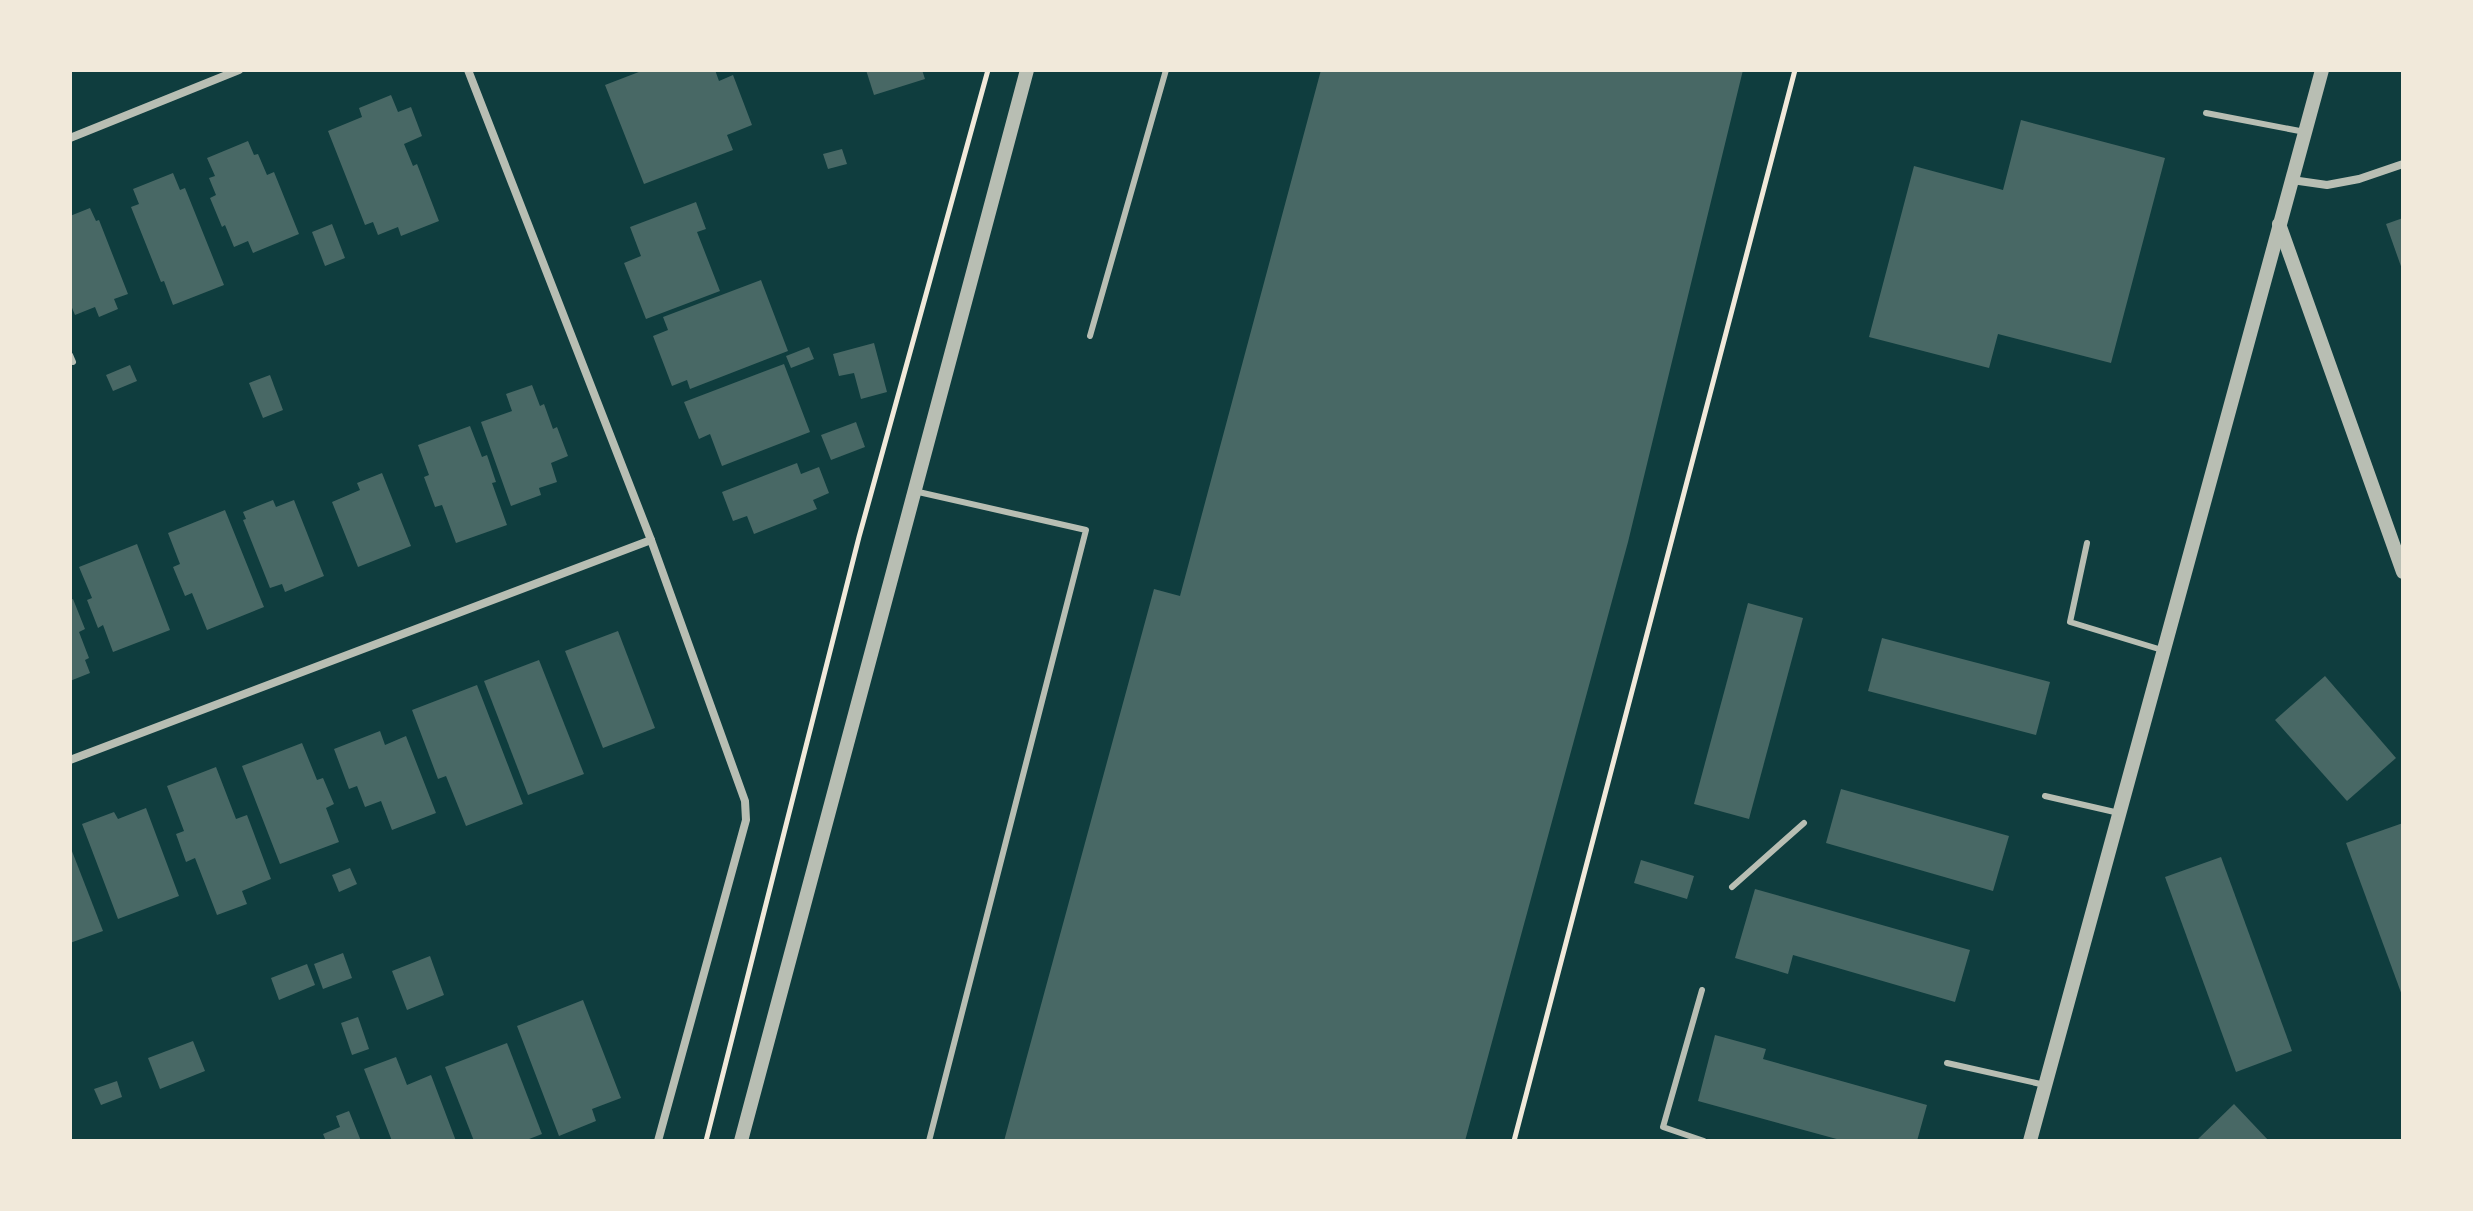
<svg xmlns="http://www.w3.org/2000/svg" width="2473" height="1211" viewBox="0 0 2473 1211" font-family="'Varela Round',sans-serif">
<style>
.building{fill:#486865}
.lines{fill:none;stroke-linecap:round;stroke-linejoin:round}
.path{stroke:#f1e9da;stroke-width:5}
.service{stroke:#b8beb3;stroke-width:6}
.minor{stroke:#b8beb3;stroke-width:8}
.tertiary{stroke:#b8beb3;stroke-width:14}
</style>
<rect width="100%" height="100%" fill="#0f3d3e"/>
<g class="building">
<path d="M644 70H715L719 81 733 75 752 125 727 135 733 150 644 184 605 85Z"/>
<path d="M866 70H922L925 79 874 95Z"/>
<path d="M1321 70H1743L1628 542 1465 1141H1004L1154 589 1180 596Z"/>
<path d="M391 95 398 112 411 107 422 136 404 144 413 166 417 164 439 221 401 236 398 227 378 235 373 222 365 225 328 131 362 117 359 108Z"/>
<path d="M2021 120 2165 158 2111 363 1998 334 1989 368 1869 337 1914 166 2003 190Z"/>
<path d="M248 141 254 155 258 154 267 175 274 172 299 234 253 253 248 241 234 247 225 225 222 227 210 198 216 195 209 178 215 176 207 158Z"/>
<path d="M842 149 847 164 828 169 823 154Z"/>
<path d="M173 173 180 190 185 188 224 285 173 305 164 281 161 282 131 207 139 204 133 189Z"/>
<path d="M696 202 706 229 697 232 720 291 646 319 624 263 641 256 630 227Z"/>
<path d="M90 208 96 221 99 220 128 294 114 299 118 309 99 317 95 307 75 315 70 303V216Z"/>
<path d="M2403 218V272L2386 224Z"/>
<path d="M332 224 345 258 325 266 312 232Z"/>
<path d="M761 280 788 351 690 389 687 380 672 386 653 336 668 330 663 317Z"/>
<path d="M874 343 887 392 861 399 854 373 839 376 833 354Z"/>
<path d="M809 347 814 359 791 368 786 356Z"/>
<path d="M784 364 810 432 722 466 710 434 699 439 684 402Z"/>
<path d="M130 365 137 381 113 391 106 375Z"/>
<path d="M270 375 283 410 263 418 249 383Z"/>
<path d="M532 385 540 406 544 404 553 429 557 427 568 456 551 463 557 482 539 488 541 495 511 506 481 422 512 411 506 394Z"/>
<path d="M856 422 865 447 831 460 821 435Z"/>
<path d="M470 426 482 457 487 455 496 482 492 483 507 525 456 543 442 505 435 507 424 477 429 475 418 445Z"/>
<path d="M797 463 801 474 819 467 829 493 813 500 817 509 754 534 747 516 733 521 722 492Z"/>
<path d="M382 473 411 546 358 567 332 502 360 490 357 483Z"/>
<path d="M273 500 276 507 294 500 324 576 285 592 282 584 270 588 243 520 246 519 243 512Z"/>
<path d="M225 510 264 607 207 630 192 593 185 596 173 567 180 564 168 533Z"/>
<path d="M137 544 170 630 113 652 103 625 98 628 87 600 92 598 79 567Z"/>
<path d="M73 599 85 629 79 632 89 658 85 660 90 673 70 681V600Z"/>
<path d="M1748 603 1803 618 1749 819 1694 804Z"/>
<path d="M618 631 655 728 603 748 565 651Z"/>
<path d="M1882 638 2050 682 2036 735 1868 691Z"/>
<path d="M539 660 584 774 528 795 484 681Z"/>
<path d="M2325 676 2396 758 2347 801 2275 720Z"/>
<path d="M477 685 523 804 466 826 446 776 438 779 412 710Z"/>
<path d="M380 731 385 745 406 736 436 813 392 830 381 801 365 807 357 786 349 789 334 749Z"/>
<path d="M302 743 317 780 323 778 334 804 326 808 339 842 280 864 242 766Z"/>
<path d="M216 767 236 819 247 815 271 879 242 891 247 904 217 915 195 858 186 862 176 834 184 831 167 786Z"/>
<path d="M1841 789 2009 836 1993 891 1826 843Z"/>
<path d="M146 808 179 896 118 919 82 824 114 812 118 819Z"/>
<path d="M2403 823V998L2346 843Z"/>
<path d="M70 846 103 931 70 943Z"/>
<path d="M2221 857 2292 1051 2236 1072 2165 877Z"/>
<path d="M1641 860 1694 876 1687 899 1634 883Z"/>
<path d="M350 868 357 884 339 892 332 875Z"/>
<path d="M1755 889 1970 950 1955 1002 1793 955 1788 974 1735 958Z"/>
<path d="M343 953 352 978 323 989 314 964Z"/>
<path d="M430 956 444 995 407 1010 392 971Z"/>
<path d="M307 964 315 985 279 1000 271 978Z"/>
<path d="M583 1000 621 1098 592 1109 596 1121 559 1136 517 1026Z"/>
<path d="M358 1017 369 1049 352 1055 341 1023Z"/>
<path d="M1715 1035 1766 1049 1763 1059 1927 1105 1917 1141H1844L1698 1101Z"/>
<path d="M193 1041 205 1071 160 1089 148 1058Z"/>
<path d="M507 1043 542 1134 524 1141H474L445 1067Z"/>
<path d="M396 1057 407 1085 431 1075 456 1141H392L364 1069Z"/>
<path d="M117 1081 122 1097 101 1105 94 1089Z"/>
<path d="M2234 1104 2269 1141H2196Z"/>
<path d="M349 1111 361 1141H326L323 1134 340 1127 336 1116Z"/>
</g>
<g class="lines">
<g class="path">
<path d="M706 1141 859 537 988 70"/>
<path d="M1514 1141 1795 70"/>
</g>
<g class="service">
<path d="M2206 113 2305 132"/>
<path d="M1090 336 1166 70"/>
<path d="M70 355 73 362"/>
<path d="M914 491 1086 530 929 1141"/>
<path d="M2087 543 2070 622 2162 650"/>
<path d="M2045 796 2119 813"/>
<path d="M1732 887 1804 823"/>
<path d="M1702 990 1663 1127 1704 1141"/>
<path d="M1947 1063 2045 1085"/>
</g>
<g class="minor">
<path d="M468 70 651 540 745 801 746 820 658 1141"/>
<path d="M70 138 239 70"/>
<path d="M2292 180 2327 185 2359 179 2403 164"/>
<path d="M70 760 651 540"/>
</g>
<g class="tertiary">
<path d="M2279 224 2403 572"/>
<path d="M741 1141 1027 70"/>
<path d="M2030 1141 2322 70"/>
</g>
</g>
<rect width="2473" height="1211" fill="none" stroke="#f1e9da" stroke-width="144"/>
</svg>
